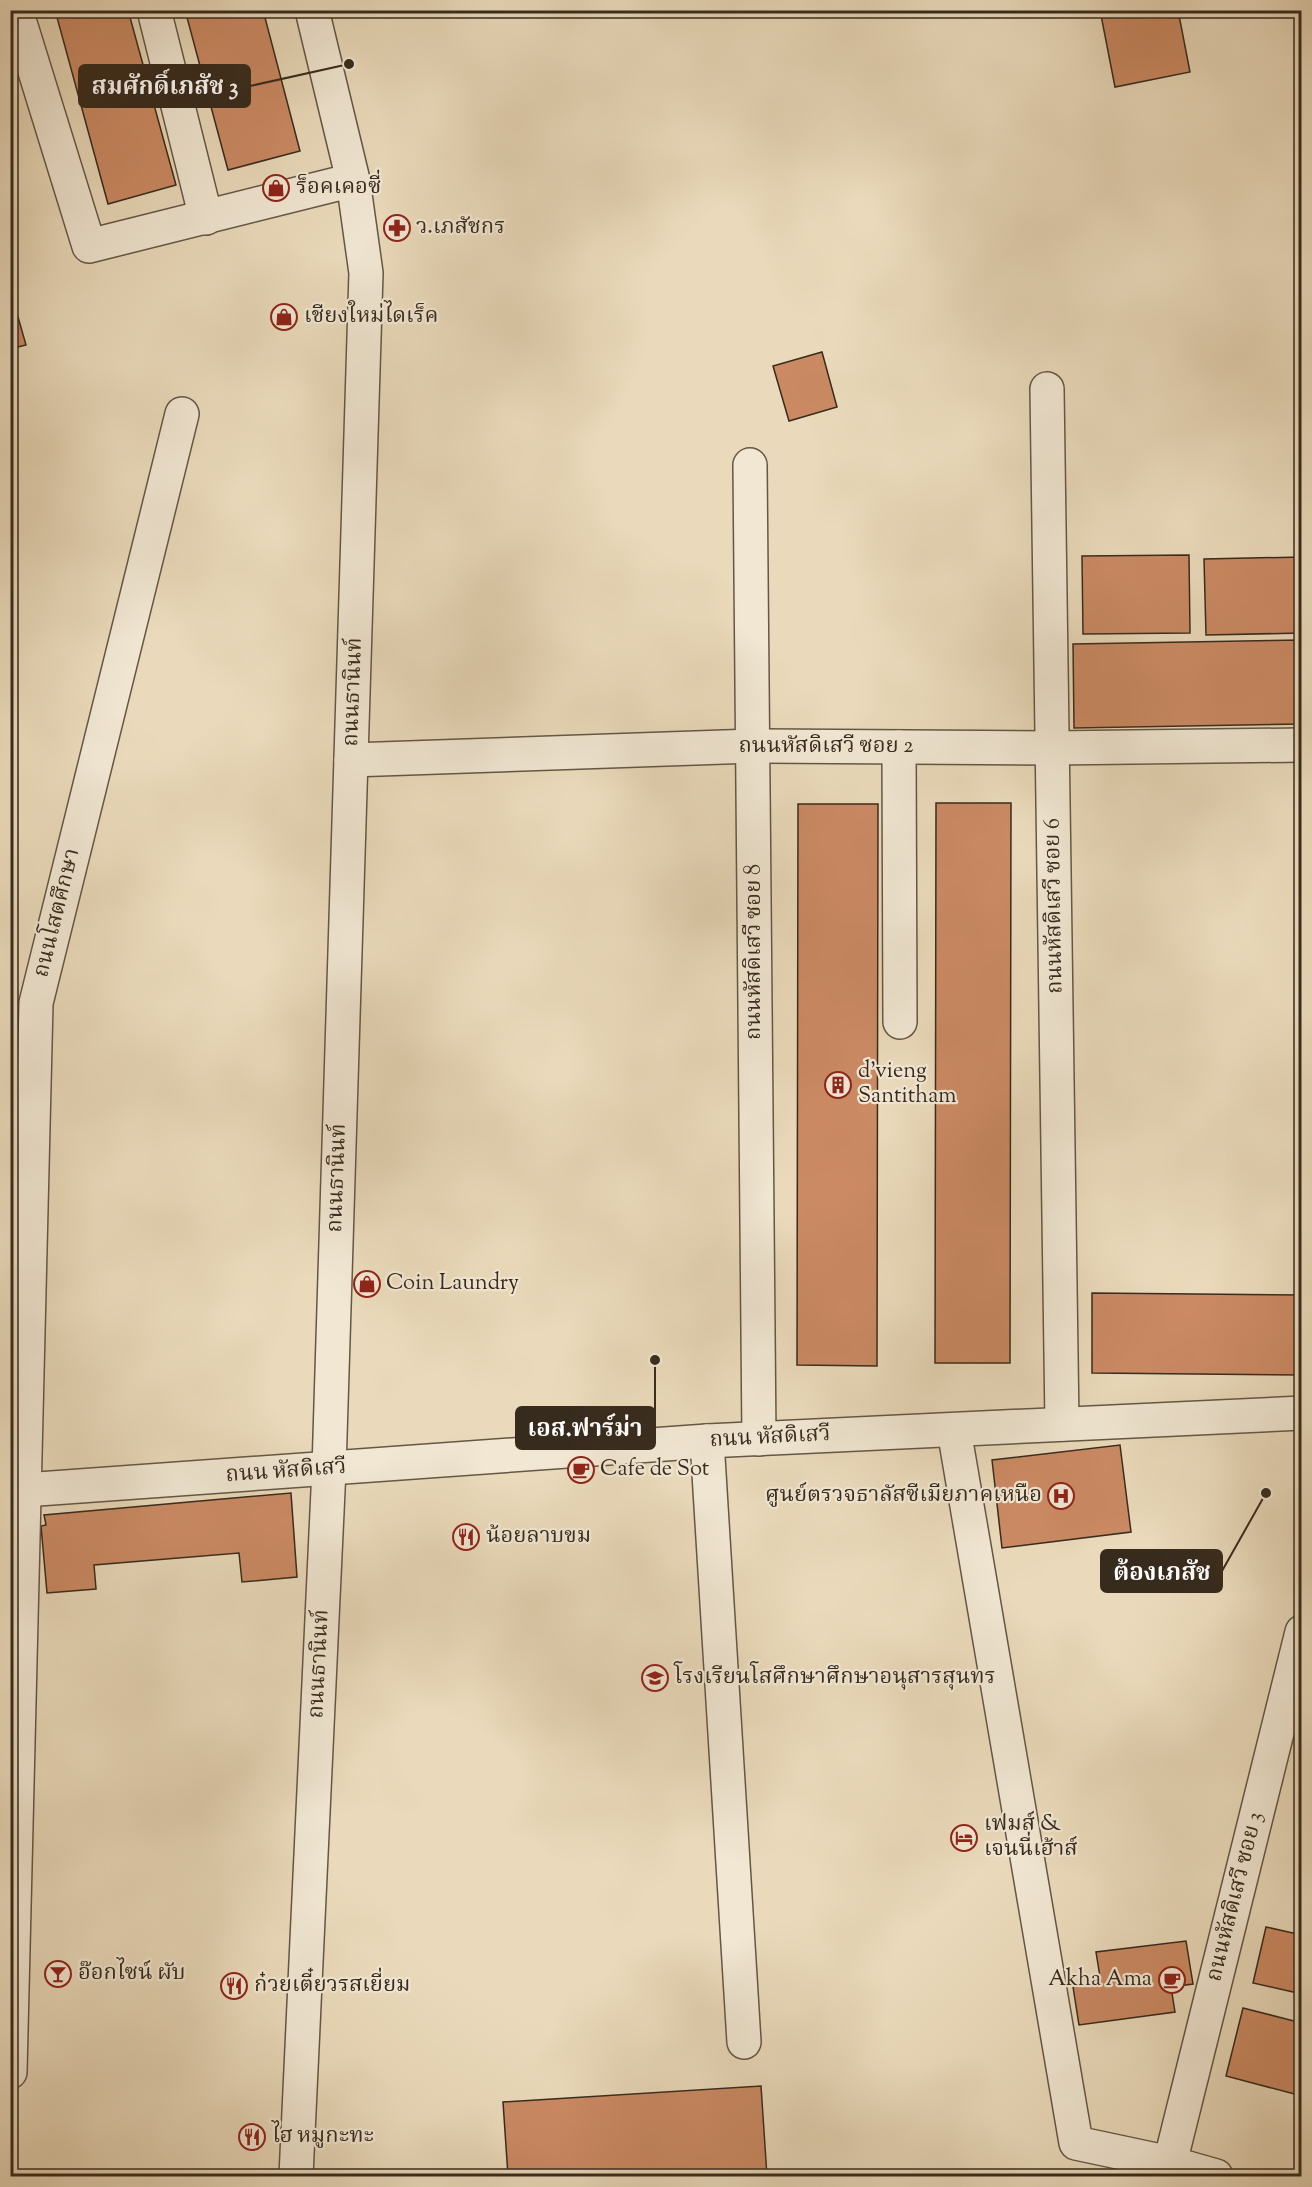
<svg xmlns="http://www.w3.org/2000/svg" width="1312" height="2187" viewBox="0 0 1312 2187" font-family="'Sorts Mill Goudy','Noto Serif Thai',serif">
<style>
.building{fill:#cb8a64;stroke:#372b1e;stroke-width:1.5}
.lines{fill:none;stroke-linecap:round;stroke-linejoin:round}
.minor-casing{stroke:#645745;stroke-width:36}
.minor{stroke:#f1e7d3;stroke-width:33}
.labels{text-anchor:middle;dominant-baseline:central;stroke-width:4.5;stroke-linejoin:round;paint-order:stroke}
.poi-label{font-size:22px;fill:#372b1e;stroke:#f1e7d3;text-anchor:start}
.street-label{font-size:22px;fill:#372b1e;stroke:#f1e7d3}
.leader{fill:none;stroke:#372b1e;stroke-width:2}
.callout-dot{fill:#372b1e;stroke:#f1e7d3;stroke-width:2}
.callout{fill:#372b1e;stroke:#372b1e;stroke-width:2}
.callout-label{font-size:24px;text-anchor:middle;font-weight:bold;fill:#fff}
</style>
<rect width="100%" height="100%" fill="#eadabb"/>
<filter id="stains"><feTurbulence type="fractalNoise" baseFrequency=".00333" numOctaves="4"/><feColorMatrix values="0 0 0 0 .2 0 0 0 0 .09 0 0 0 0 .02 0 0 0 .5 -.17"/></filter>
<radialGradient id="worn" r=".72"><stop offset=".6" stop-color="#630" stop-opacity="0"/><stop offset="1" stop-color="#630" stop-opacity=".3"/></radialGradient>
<g class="building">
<path d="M55 10H128L176 185 108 204Z"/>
<path d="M185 10H263L300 151 228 170Z"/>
<path d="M1100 10H1178L1190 72 1115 87Z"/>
<path d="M10 289 26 345 10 349Z"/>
<path d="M822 352 837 407 789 421 773 366Z"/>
<path d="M1189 555 1190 633 1083 634 1082 556Z"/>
<path d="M1302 557V633L1206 635 1204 559Z"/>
<path d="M1302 640V724L1074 728 1073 644Z"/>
<path d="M936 803H1011L1010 1363H935Z"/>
<path d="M798 804H878L877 1366 797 1365Z"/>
<path d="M1092 1293 1302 1295V1375L1092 1373Z"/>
<path d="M1120 1445 1131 1532 1002 1548 992 1460Z"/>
<path d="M291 1493 297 1577 242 1582 239 1553 94 1565 96 1589 47 1593 41 1526 46 1525 44 1515Z"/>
<path d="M1266 1927 1302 1935V1994L1253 1983Z"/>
<path d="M1186 1941 1193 1984 1171 1987 1175 2012 1079 2025 1073 1987 1101 1983 1096 1952Z"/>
<path d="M1243 2008 1302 2023V2096L1226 2076Z"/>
<path d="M761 2086 767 2176H508L503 2102Z"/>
</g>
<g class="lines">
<defs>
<g id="minor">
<path d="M16 10 89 246 353 180"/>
<path d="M154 10 206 218"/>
<path d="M1047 389 1062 1424"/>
<path d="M750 465 759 1439"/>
<path d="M899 747 900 1022"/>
<path d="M351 760 753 746 1052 748 1302 745"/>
<path d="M954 1430 1076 2143 1170 2163 1216 2176"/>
<path d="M707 1441 744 2042"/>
<path d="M24 1490 707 1441 1302 1413"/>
<path d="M10 2072 36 1003 182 414"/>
<path d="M1170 2163 1302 1632"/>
<path d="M296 2176 329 1469 366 273 353 180 312 10"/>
</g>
</defs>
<use href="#minor" class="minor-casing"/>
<use href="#minor" class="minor"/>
</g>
<defs>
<symbol id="shop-ring" viewBox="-11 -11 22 22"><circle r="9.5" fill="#f1e7d3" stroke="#8f2418" stroke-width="1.5"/><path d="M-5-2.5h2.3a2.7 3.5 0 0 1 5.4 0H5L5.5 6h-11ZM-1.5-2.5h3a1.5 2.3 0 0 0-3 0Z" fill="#8f2418"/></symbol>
<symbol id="pharmacy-ring" viewBox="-11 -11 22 22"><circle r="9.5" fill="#f1e7d3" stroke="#8f2418" stroke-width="1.5"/><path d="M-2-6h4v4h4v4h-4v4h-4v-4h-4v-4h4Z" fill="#8f2418"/></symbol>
<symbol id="building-ring" viewBox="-11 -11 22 22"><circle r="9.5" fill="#f1e7d3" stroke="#8f2418" stroke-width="1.5"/><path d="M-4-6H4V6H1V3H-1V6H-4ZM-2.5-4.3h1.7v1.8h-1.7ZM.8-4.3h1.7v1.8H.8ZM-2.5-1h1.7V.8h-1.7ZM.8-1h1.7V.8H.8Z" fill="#8f2418"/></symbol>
<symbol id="cafe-ring" viewBox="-11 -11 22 22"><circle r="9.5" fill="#f1e7d3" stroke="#8f2418" stroke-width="1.5"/><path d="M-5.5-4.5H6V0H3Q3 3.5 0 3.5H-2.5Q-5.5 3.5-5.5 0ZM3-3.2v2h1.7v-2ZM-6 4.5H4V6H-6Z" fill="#8f2418"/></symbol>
<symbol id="hospital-ring" viewBox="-11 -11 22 22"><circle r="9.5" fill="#f1e7d3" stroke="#8f2418" stroke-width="1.5"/><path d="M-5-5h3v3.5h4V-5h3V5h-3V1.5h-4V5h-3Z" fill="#8f2418"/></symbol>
<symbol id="restaurant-ring" viewBox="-11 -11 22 22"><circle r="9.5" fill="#f1e7d3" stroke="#8f2418" stroke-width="1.5"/><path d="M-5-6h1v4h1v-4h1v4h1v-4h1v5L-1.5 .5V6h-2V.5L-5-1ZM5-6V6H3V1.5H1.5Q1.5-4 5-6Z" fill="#8f2418"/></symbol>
<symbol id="school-ring" viewBox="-11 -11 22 22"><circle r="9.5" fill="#f1e7d3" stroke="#8f2418" stroke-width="1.5"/><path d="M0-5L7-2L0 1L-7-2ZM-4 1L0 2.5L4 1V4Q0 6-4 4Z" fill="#8f2418"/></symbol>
<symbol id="hotel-ring" viewBox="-11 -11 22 22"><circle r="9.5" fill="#f1e7d3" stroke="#8f2418" stroke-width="1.5"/><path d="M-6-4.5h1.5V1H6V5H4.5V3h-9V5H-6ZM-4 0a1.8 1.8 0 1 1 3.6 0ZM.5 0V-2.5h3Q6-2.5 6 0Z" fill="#8f2418"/></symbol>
<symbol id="bar-ring" viewBox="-11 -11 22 22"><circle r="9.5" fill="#f1e7d3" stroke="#8f2418" stroke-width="1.5"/><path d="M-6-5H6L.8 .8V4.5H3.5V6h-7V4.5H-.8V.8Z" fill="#8f2418"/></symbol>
</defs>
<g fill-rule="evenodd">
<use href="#shop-ring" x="261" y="173" width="30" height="30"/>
<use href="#pharmacy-ring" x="382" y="213" width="30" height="30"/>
<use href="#shop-ring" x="269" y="302" width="30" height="30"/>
<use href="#building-ring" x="823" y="1070" width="30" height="30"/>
<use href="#shop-ring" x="352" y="1269" width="30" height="30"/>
<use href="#cafe-ring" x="566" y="1455" width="30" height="30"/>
<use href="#hospital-ring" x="1046" y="1481" width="30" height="30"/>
<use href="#restaurant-ring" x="451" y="1522" width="30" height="30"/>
<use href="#school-ring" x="640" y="1663" width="30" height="30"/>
<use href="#hotel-ring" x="949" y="1823" width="30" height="30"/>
<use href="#bar-ring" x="43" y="1959" width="30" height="30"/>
<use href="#cafe-ring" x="1157" y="1965" width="30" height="30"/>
<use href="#restaurant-ring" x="219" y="1971" width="30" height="30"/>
<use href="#restaurant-ring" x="237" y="2122" width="30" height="30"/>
</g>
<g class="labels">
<g class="poi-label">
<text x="296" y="188">ร็อคเคอซี่</text>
<text x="416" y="228">ว.เภสัชกร</text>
<text x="304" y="317">เชียงใหม่ไดเร็ค</text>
<text x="858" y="1072">d'vieng<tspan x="858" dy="25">Santitham</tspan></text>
<text x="386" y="1284">Coin Laundry</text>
<text x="600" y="1470">Cafe de Sot</text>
<text x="1042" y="1496" text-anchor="end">ศูนย์ตรวจธาลัสซีเมียภาคเหนือ</text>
<text x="486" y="1537">น้อยลาบขม</text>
<text x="674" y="1678">โรงเรียนโสศึกษาศึกษาอนุสารสุนทร</text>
<text x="984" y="1825">เฟมส์ &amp;<tspan x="984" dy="25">เจนนี่เฮ้าส์</tspan></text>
<text x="78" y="1974">อ๊อกไซน์ ผับ</text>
<text x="1152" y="1980" text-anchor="end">Akha Ama</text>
<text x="254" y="1986">ก๋วยเตี๋ยวรสเยี่ยม</text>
<text x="272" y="2137">ไฮ หมูกะทะ</text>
</g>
<g class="street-label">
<text transform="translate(354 692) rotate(-88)">ถนนธานินท์</text>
<text x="826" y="747">ถนนหัสดิเสวี ซอย 2</text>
<text transform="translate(1055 906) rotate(-91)">ถนนหัสดิเสวี ซอย 6</text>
<text transform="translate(58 913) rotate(-76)">ถนนโสตศึกษา</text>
<text transform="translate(755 952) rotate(-90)">ถนนหัสดิเสวี ซอย 8</text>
<text transform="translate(338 1178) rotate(-88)">ถนนธานินท์</text>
<text transform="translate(770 1438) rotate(-3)">ถนน หัสดิเสวี</text>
<text transform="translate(286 1472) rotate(-4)">ถนน หัสดิเสวี</text>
<text transform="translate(320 1664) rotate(-87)">ถนนธานินท์</text>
<text transform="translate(1236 1897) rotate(-76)">ถนนหัสดิเสวี ซอย 3</text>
</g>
</g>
<path class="leader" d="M349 64L250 86M655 1360L655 1428M1266 1493L1222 1571"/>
<g class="callout-dot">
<circle cx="349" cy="64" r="6"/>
<circle cx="655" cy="1360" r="6"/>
<circle cx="1266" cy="1493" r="6"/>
</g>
<g class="callout">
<rect x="79" y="65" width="171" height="42" rx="6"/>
<rect x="516" y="1407" width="139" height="42" rx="6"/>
<rect x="1101" y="1550" width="121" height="42" rx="6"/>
</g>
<g class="callout-label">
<text x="165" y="94">สมศักดิ์เภสัช 3</text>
<text x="585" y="1436">เอส.ฟาร์ม่า</text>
<text x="1162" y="1580">ต้องเภสัช</text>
</g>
<rect width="1312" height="2187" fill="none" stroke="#eadabb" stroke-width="36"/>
<rect x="12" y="12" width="1288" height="2163" fill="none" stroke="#372b1e" stroke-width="3"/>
<rect x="18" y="18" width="1276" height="2151" fill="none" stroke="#372b1e" stroke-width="1.5"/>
<rect width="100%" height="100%" filter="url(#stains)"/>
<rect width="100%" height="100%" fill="url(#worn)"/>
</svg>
